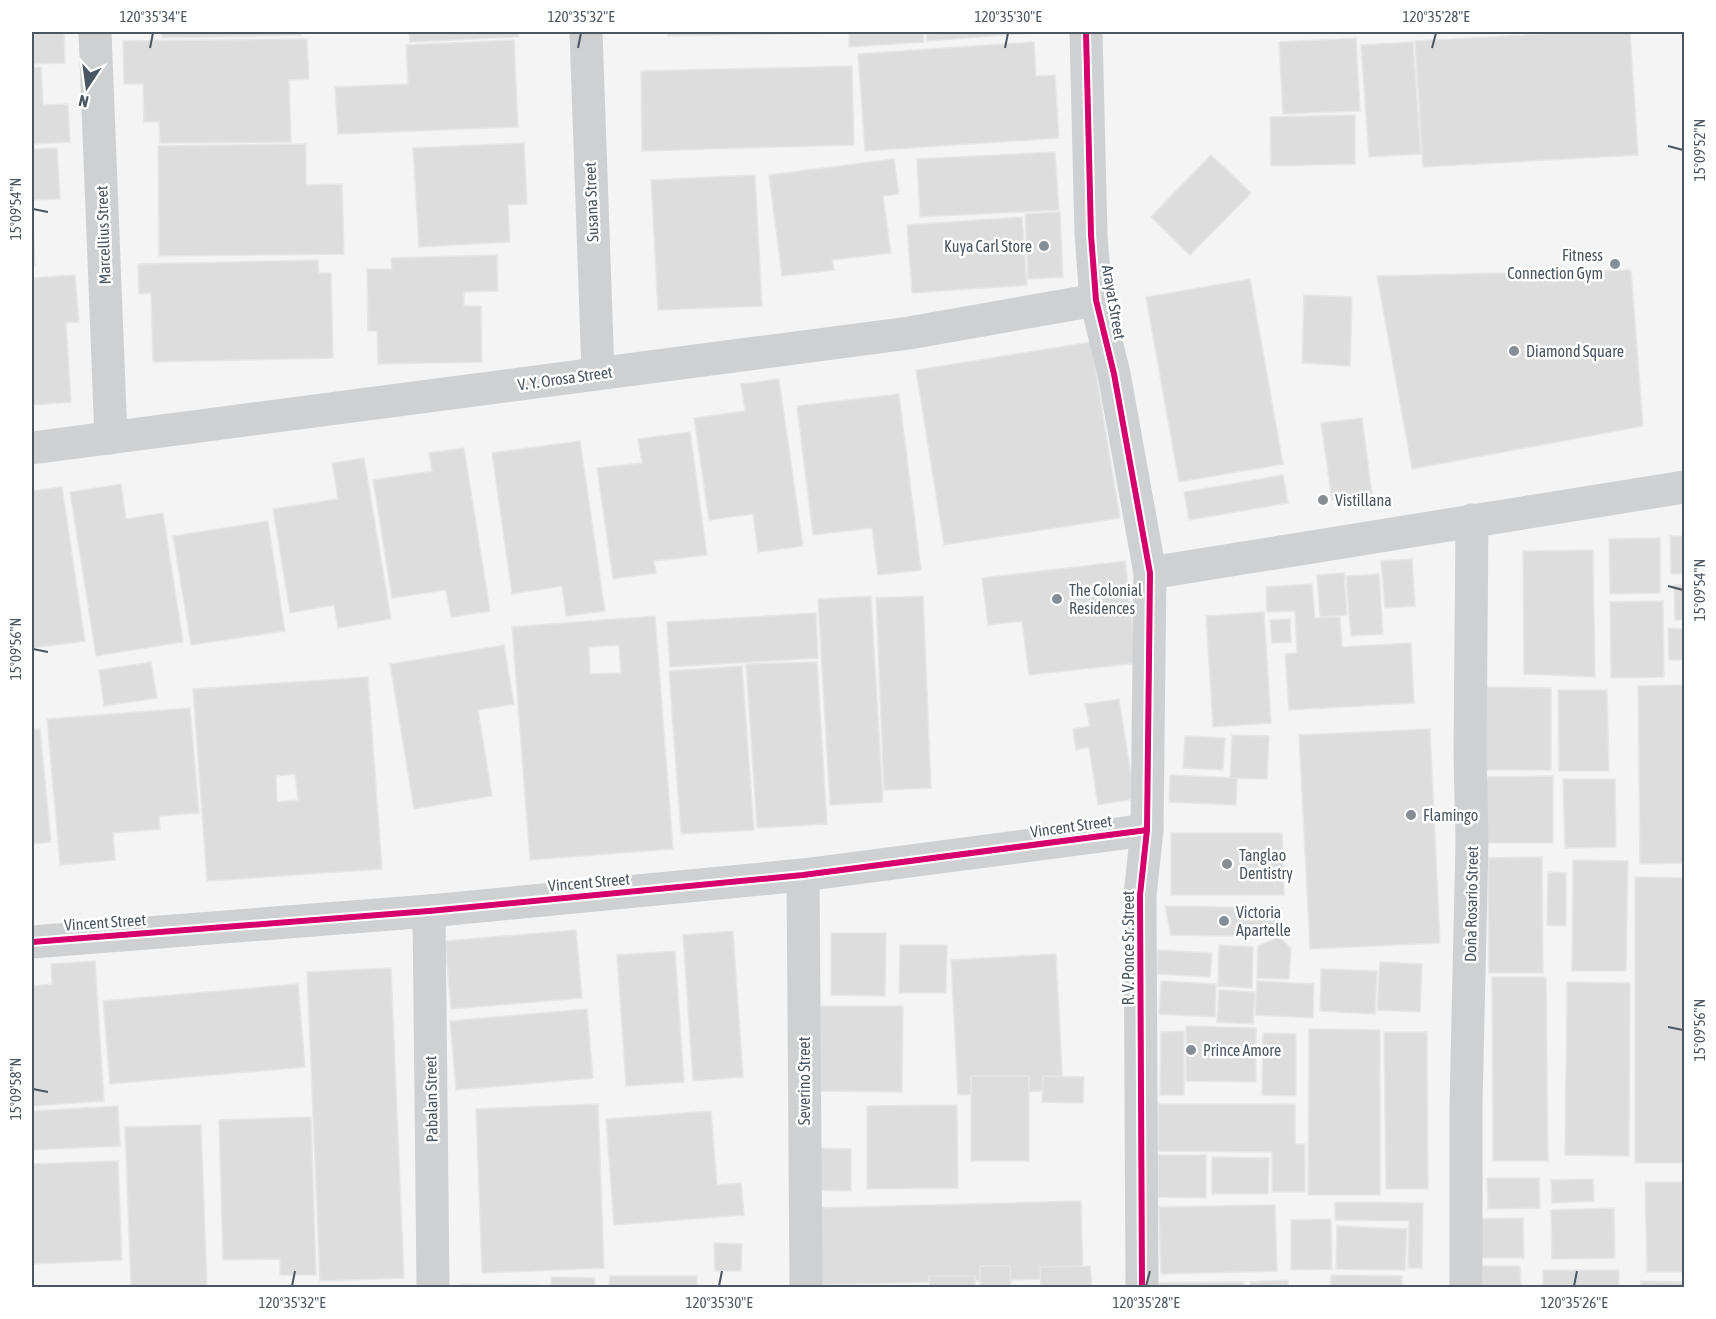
<svg xmlns="http://www.w3.org/2000/svg" width="1716" height="1319" viewBox="0 0 1716 1319" font-family="'Asap Condensed',sans-serif">
<style>
.building{fill:#ddddde;stroke:#e5e6e7;stroke-width:1.5;fill-rule:evenodd}
.lines{fill:none;stroke-linecap:round;stroke-linejoin:round}
.minor{stroke:#ced0d2;stroke-width:33}
.cycleway-casing{stroke:#fff;stroke-width:10}
.cycleway{stroke:#d6006c;stroke-width:6}
.ticks{fill:none;stroke:#4a5661;stroke-width:2}
.poi-dot{fill:#868d94;stroke:#fff;stroke-width:2}
.labels{text-anchor:middle;dominant-baseline:central;stroke-width:5;stroke-linejoin:round;paint-order:stroke}
.street-label{font-size:16px;fill:#4a5661;stroke:#fff}
.poi-label{font-size:16px;fill:#4a5661;stroke:#fff;text-anchor:start}
.neatline{fill:none;stroke:#4a5661;stroke-width:2}
.ticks-label{font-size:15px;text-anchor:middle;fill:#4a5661}
</style>
<rect width="100%" height="100%" fill="#f4f4f4"/>
<g class="building">
<path d="M32 32H64L65 63 32 64Z"/>
<path d="M162 32H301V35L162 38Z"/>
<path d="M409 32H518V37L410 42Z"/>
<path d="M668 32H836V33L668 36Z"/>
<path d="M849 32H923L924 42 849 47Z"/>
<path d="M926 32H1045L927 41Z"/>
<path d="M1581 32H1630L1638 155 1423 167 1415 41Z"/>
<path d="M1356 38 1360 111 1283 114 1279 42Z"/>
<path d="M307 39 309 79 289 80 291 142 160 143 159 122H144L143 84H124L123 41Z"/>
<path d="M514 40 518 127 338 134 335 87 408 84 406 45Z"/>
<path d="M1034 42 1036 76 1055 75 1059 138 865 151 858 54Z"/>
<path d="M1413 42 1421 154 1369 157 1361 45Z"/>
<path d="M852 66 854 145 642 151 641 71Z"/>
<path d="M41 67 43 105 68 104 70 142 32 144V68Z"/>
<path d="M1355 115V164L1271 166 1270 117Z"/>
<path d="M524 143 527 204 508 205 510 242 419 247 413 148Z"/>
<path d="M306 144V185L342 184 344 254 159 256 158 146Z"/>
<path d="M57 148 60 199 32 200 35 265H32V149Z"/>
<path d="M1055 152 1059 210 920 217 917 159Z"/>
<path d="M1211 155 1251 193 1190 255 1151 217Z"/>
<path d="M894 159 899 194 883 196 891 253 832 260 834 270 782 276 769 175Z"/>
<path d="M755 175 762 306 658 310 651 180Z"/>
<path d="M1060 212 1063 277 1028 279 1025 214Z"/>
<path d="M1022 217 1027 285 912 293 907 225Z"/>
<path d="M497 255 498 291 464 292V306H481L482 362 378 364 377 331H368L367 269H392L391 258Z"/>
<path d="M318 260 319 273H331L333 358 153 362 151 293 139 294 138 264Z"/>
<path d="M1631 270 1643 426 1412 469 1377 276Z"/>
<path d="M75 275 79 322 66 323 71 402 32 405V278Z"/>
<path d="M1250 279 1283 464 1179 482 1146 297Z"/>
<path d="M1304 295 1352 297 1350 366 1302 363Z"/>
<path d="M1091 342 1120 518 944 545 916 370Z"/>
<path d="M779 379 803 546 758 552 753 514 709 520 694 418 745 411 741 384Z"/>
<path d="M899 394 921 570 878 575 872 528 813 535 797 406Z"/>
<path d="M1362 418 1372 494 1332 500 1321 423Z"/>
<path d="M690 432 707 555 654 561 656 573 613 579 597 468 642 463 638 439Z"/>
<path d="M580 441 605 611 566 616 562 586 512 594 492 453Z"/>
<path d="M464 448 490 611 451 617 446 590 392 598 373 480 432 471 429 453Z"/>
<path d="M364 458 391 619 338 628 334 605 290 613 273 509 338 499 332 463Z"/>
<path d="M1283 475 1288 503 1189 520 1184 492Z"/>
<path d="M121 484 126 519 163 513 183 642 96 656 70 492Z"/>
<path d="M62 487 85 641 32 648V491Z"/>
<path d="M268 521 285 631 191 645 173 536Z"/>
<path d="M1670 536H1684V574H1671Z"/>
<path d="M1660 538V593L1610 594 1609 539Z"/>
<path d="M1593 550 1595 677 1524 674 1523 551Z"/>
<path d="M1412 559 1415 606 1385 608 1381 561Z"/>
<path d="M1125 561 1137 663 1029 675 1022 621 988 625 982 578Z"/>
<path d="M1344 573 1347 615 1320 617 1317 575Z"/>
<path d="M1379 574 1383 634 1351 636 1346 576Z"/>
<path d="M1312 584 1315 618 1340 617 1342 647 1411 643 1414 703 1289 710 1285 654 1297 653 1295 611 1267 612 1266 587Z"/>
<path d="M1674 585H1684V620H1675Z"/>
<path d="M871 596 883 802 830 805 818 599Z"/>
<path d="M923 596 931 788 884 790 876 598Z"/>
<path d="M1663 601 1664 677 1611 678 1610 602Z"/>
<path d="M1264 612 1271 723 1213 727 1206 616Z"/>
<path d="M816 613 818 658 670 667 667 622Z"/>
<path d="M655 616 673 849 530 860 512 627ZM619 645 621 673 590 674 589 647Z"/>
<path d="M1290 619 1291 642 1272 643 1270 620Z"/>
<path d="M1668 628 1684 629V660H1669Z"/>
<path d="M504 645 514 704 478 710 492 796 414 809 390 664Z"/>
<path d="M151 662 157 698 104 706 99 670Z"/>
<path d="M817 662 827 824 757 828 746 664Z"/>
<path d="M742 666 754 830 681 834 669 671Z"/>
<path d="M368 677 382 869 207 881 193 689ZM295 774 298 800 277 802 276 776Z"/>
<path d="M1684 685V863L1640 864 1638 686Z"/>
<path d="M1485 687 1551 688V770H1484Z"/>
<path d="M1558 690H1607L1609 771H1559Z"/>
<path d="M1119 699 1135 799 1098 805 1089 747 1076 750 1073 729 1090 726 1085 704Z"/>
<path d="M190 708 199 813 159 816 160 829 113 833 115 860 60 865 47 719Z"/>
<path d="M32 729H40L51 842 32 844Z"/>
<path d="M1430 729 1440 943 1310 949 1299 735Z"/>
<path d="M1232 735 1269 736 1267 779 1230 778Z"/>
<path d="M1185 736 1225 738 1223 770 1183 768Z"/>
<path d="M1170 775 1237 778 1236 805 1169 802Z"/>
<path d="M1553 776V843H1483V777Z"/>
<path d="M1563 779H1615L1616 847 1565 848Z"/>
<path d="M1171 833H1282L1284 895H1171Z"/>
<path d="M1542 857 1543 973H1489L1488 858Z"/>
<path d="M1573 860 1628 861 1626 971H1572Z"/>
<path d="M1548 872 1566 873V926L1547 925Z"/>
<path d="M1635 877 1684 878V1163H1635Z"/>
<path d="M1165 906 1282 908 1279 937 1171 935Z"/>
<path d="M576 930 582 998 451 1009 445 941Z"/>
<path d="M733 931 743 1077 693 1081 683 935Z"/>
<path d="M831 933H886L885 996 831 995Z"/>
<path d="M1279 937 1291 948 1289 979 1257 978 1258 946Z"/>
<path d="M900 945H947L946 993H899Z"/>
<path d="M1219 945 1253 947 1252 988 1218 986Z"/>
<path d="M1158 950 1212 953 1210 977 1157 974Z"/>
<path d="M675 951 684 1082 626 1086 617 955Z"/>
<path d="M1056 954 1063 1090 958 1095 951 960Z"/>
<path d="M95 961 104 1101 32 1106V986L52 984 51 964Z"/>
<path d="M1380 962 1422 964 1420 1012 1377 1010Z"/>
<path d="M391 968 404 1278 320 1281 307 972Z"/>
<path d="M1321 969 1377 971 1375 1014 1320 1011Z"/>
<path d="M1492 977H1546L1548 1161H1493Z"/>
<path d="M1161 981 1216 984 1215 1017 1159 1014Z"/>
<path d="M1257 981 1314 984 1313 1018 1255 1015Z"/>
<path d="M1567 982 1630 983 1629 1156 1565 1155Z"/>
<path d="M298 984 305 1067 110 1084 103 1001Z"/>
<path d="M1219 990 1255 992 1253 1024 1217 1022Z"/>
<path d="M820 1006H903L902 1092 820 1091Z"/>
<path d="M587 1009 593 1078 456 1090 450 1021Z"/>
<path d="M1186 1026 1256 1028V1082L1186 1081Z"/>
<path d="M1309 1029 1380 1030V1195H1308Z"/>
<path d="M1184 1031V1095H1160L1161 1032Z"/>
<path d="M1384 1032H1427L1428 1189H1386Z"/>
<path d="M1263 1033 1296 1034V1096L1262 1095Z"/>
<rect x="971" y="1076" width="58" height="85"/>
<path d="M1043 1076 1084 1077 1083 1103 1042 1102Z"/>
<path d="M598 1104 604 1268 482 1273 476 1109Z"/>
<path d="M1158 1104H1295V1144H1305V1192H1272V1152L1158 1151Z"/>
<path d="M957 1105 958 1188 867 1189V1106Z"/>
<path d="M118 1106 120 1146 32 1150V1111Z"/>
<path d="M711 1111 717 1185 741 1183 744 1215 614 1225 606 1119Z"/>
<path d="M311 1117 316 1275H280V1259L223 1260 219 1120Z"/>
<path d="M201 1125 207 1287 131 1288 125 1127Z"/>
<path d="M815 1148 851 1149V1191L814 1190Z"/>
<path d="M1158 1155H1206V1198L1158 1197Z"/>
<path d="M1212 1157 1269 1158 1268 1194H1212Z"/>
<path d="M118 1161 122 1260 32 1264V1164Z"/>
<path d="M1487 1178H1539L1540 1208 1488 1209Z"/>
<path d="M1593 1179 1594 1201 1552 1203 1551 1180Z"/>
<path d="M1645 1182H1684V1272H1647Z"/>
<path d="M1081 1201 1083 1278 817 1285 815 1208Z"/>
<path d="M1335 1202 1423 1203 1422 1268H1408L1409 1221 1335 1220Z"/>
<path d="M1275 1205 1277 1271 1161 1274 1159 1207Z"/>
<path d="M1614 1208 1615 1258 1552 1259 1551 1210Z"/>
<path d="M1523 1218 1524 1258H1480V1219Z"/>
<path d="M1331 1219 1332 1269 1291 1270V1220Z"/>
<path d="M1337 1226 1407 1229 1405 1270 1336 1269Z"/>
<path d="M714 1243 742 1244 741 1271H715Z"/>
<path d="M980 1266H1010L1011 1288H980Z"/>
<path d="M1090 1266 1092 1288H1041L1040 1267Z"/>
<path d="M1482 1266H1520L1521 1288H1482Z"/>
<rect x="1543" y="1270" width="76" height="18"/>
<path d="M1331 1275 1402 1276V1288H1330Z"/>
<path d="M610 1276H697V1288H609Z"/>
<path d="M929 1276H975V1288H930Z"/>
<path d="M551 1277 595 1278V1288H551Z"/>
<path d="M1288 1280V1288H1251L1250 1282Z"/>
<path d="M1641 1281 1684 1282V1288H1641Z"/>
<path d="M1244 1282V1288H1159V1283Z"/>
<path d="M461 1284 540 1285V1288H461Z"/>
</g>
<g class="lines">
<g class="minor">
<path d="M95 32 111 438"/>
<path d="M586 32 598 373"/>
<path d="M1086 32 1091 235 1096 300 1114 374 1150 573 1147 830 1140 895 1142 1288"/>
<path d="M32 448 909 333 1096 300"/>
<path d="M1150 573 1684 487"/>
<path d="M803 875 806 1288"/>
<path d="M429 911 433 1288"/>
<path d="M32 942 429 911 803 875 1147 830"/>
<path d="M1466 1288V1105L1472 841 1470 755 1472 520"/>
</g>
<defs>
<g id="cycleway">
<path d="M1086 32 1091 235 1096 300 1114 374 1150 573 1147 830 1140 895 1142 1288"/>
<path d="M32 942 429 911 803 875 1147 830"/>
</g>
</defs>
<use href="#cycleway" class="cycleway-casing"/>
<use href="#cycleway" class="cycleway"/>
</g>
<path class="ticks" d="M150 48 153 33M578 48 581 33M1005 48 1008 33M1432 48 1436 33M1668 146 1683 150M33 209 48 212M1668 586 1683 590M33 649 48 652M1668 1027 1683 1030M33 1089 48 1092M292 1286 295 1271M719 1286 722 1271M1146 1286 1150 1271M1574 1286 1577 1271"/>
<g class="poi-dot">
<circle cx="1044" cy="246" r="6"/>
<circle cx="1615" cy="264" r="6"/>
<circle cx="1514" cy="351" r="6"/>
<circle cx="1323" cy="500" r="6"/>
<circle cx="1057" cy="599" r="6"/>
<circle cx="1411" cy="815" r="6"/>
<circle cx="1227" cy="864" r="6"/>
<circle cx="1224" cy="921" r="6"/>
<circle cx="1191" cy="1050" r="6"/>
</g>
<g class="labels">
<g class="street-label">
<text transform="translate(591 202) rotate(-92)">Susana Street</text>
<text transform="translate(103 235) rotate(-92)">Marcellius Street</text>
<text transform="translate(1114 302) rotate(80)">Arayat Street</text>
<text transform="translate(565 378) rotate(-8)">V. Y. Orosa Street</text>
<text transform="translate(1071 826) rotate(-8)">Vincent Street</text>
<text transform="translate(589 882) rotate(-5)">Vincent Street</text>
<text transform="translate(1471 904) rotate(-89)">Doña Rosario Street</text>
<text transform="translate(105 922) rotate(-4)">Vincent Street</text>
<text transform="translate(1128 948) rotate(-90)">R. V. Ponce Sr. Street</text>
<text transform="translate(804 1081) rotate(-90)">Severino Street</text>
<text transform="translate(431 1099) rotate(-91)">Pabalan Street</text>
</g>
<g class="poi-label">
<text x="1032" y="246" text-anchor="end">Kuya Carl Store</text>
<text x="1603" y="255" text-anchor="end">Fitness<tspan x="1603" dy="18">Connection Gym</tspan></text>
<text x="1526" y="351">Diamond Square</text>
<text x="1335" y="500">Vistillana</text>
<text x="1069" y="590">The Colonial<tspan x="1069" dy="18">Residences</tspan></text>
<text x="1423" y="815">Flamingo</text>
<text x="1239" y="855">Tanglao<tspan x="1239" dy="18">Dentistry</tspan></text>
<text x="1236" y="912">Victoria<tspan x="1236" dy="18">Apartelle</tspan></text>
<text x="1203" y="1050">Prince Amore</text>
</g>
</g>
<rect width="1716" height="1319" fill="none" stroke="#ffffff" stroke-width="66"/>
<g transform="translate(87 87) rotate(193)" stroke="#ffffff" stroke-width="4.5" paint-order="stroke">
<path d="M0-4.5L10 22L0 15L-10 22Z" fill="#4a5661"/>
<text y="-9" font-size="16" font-weight="bold" text-anchor="middle" fill="#4a5661">N</text>
</g>
<rect x="33" y="33" width="1650" height="1253" class="neatline"/>
<g class="ticks-label">
<text x="153" y="22">120°35'34"E</text>
<text x="581" y="22">120°35'32"E</text>
<text x="1008" y="22">120°35'30"E</text>
<text x="1436" y="22">120°35'28"E</text>
<text transform="translate(1700 150) rotate(-90)" y="5">15°09'52"N</text>
<text transform="translate(16 209) rotate(-90)" y="5">15°09'54"N</text>
<text transform="translate(1700 590) rotate(-90)" y="5">15°09'54"N</text>
<text transform="translate(16 649) rotate(-90)" y="5">15°09'56"N</text>
<text transform="translate(1700 1030) rotate(-90)" y="5">15°09'56"N</text>
<text transform="translate(16 1089) rotate(-90)" y="5">15°09'58"N</text>
<text x="292" y="1308">120°35'32"E</text>
<text x="719" y="1308">120°35'30"E</text>
<text x="1146" y="1308">120°35'28"E</text>
<text x="1574" y="1308">120°35'26"E</text>
</g>
</svg>
